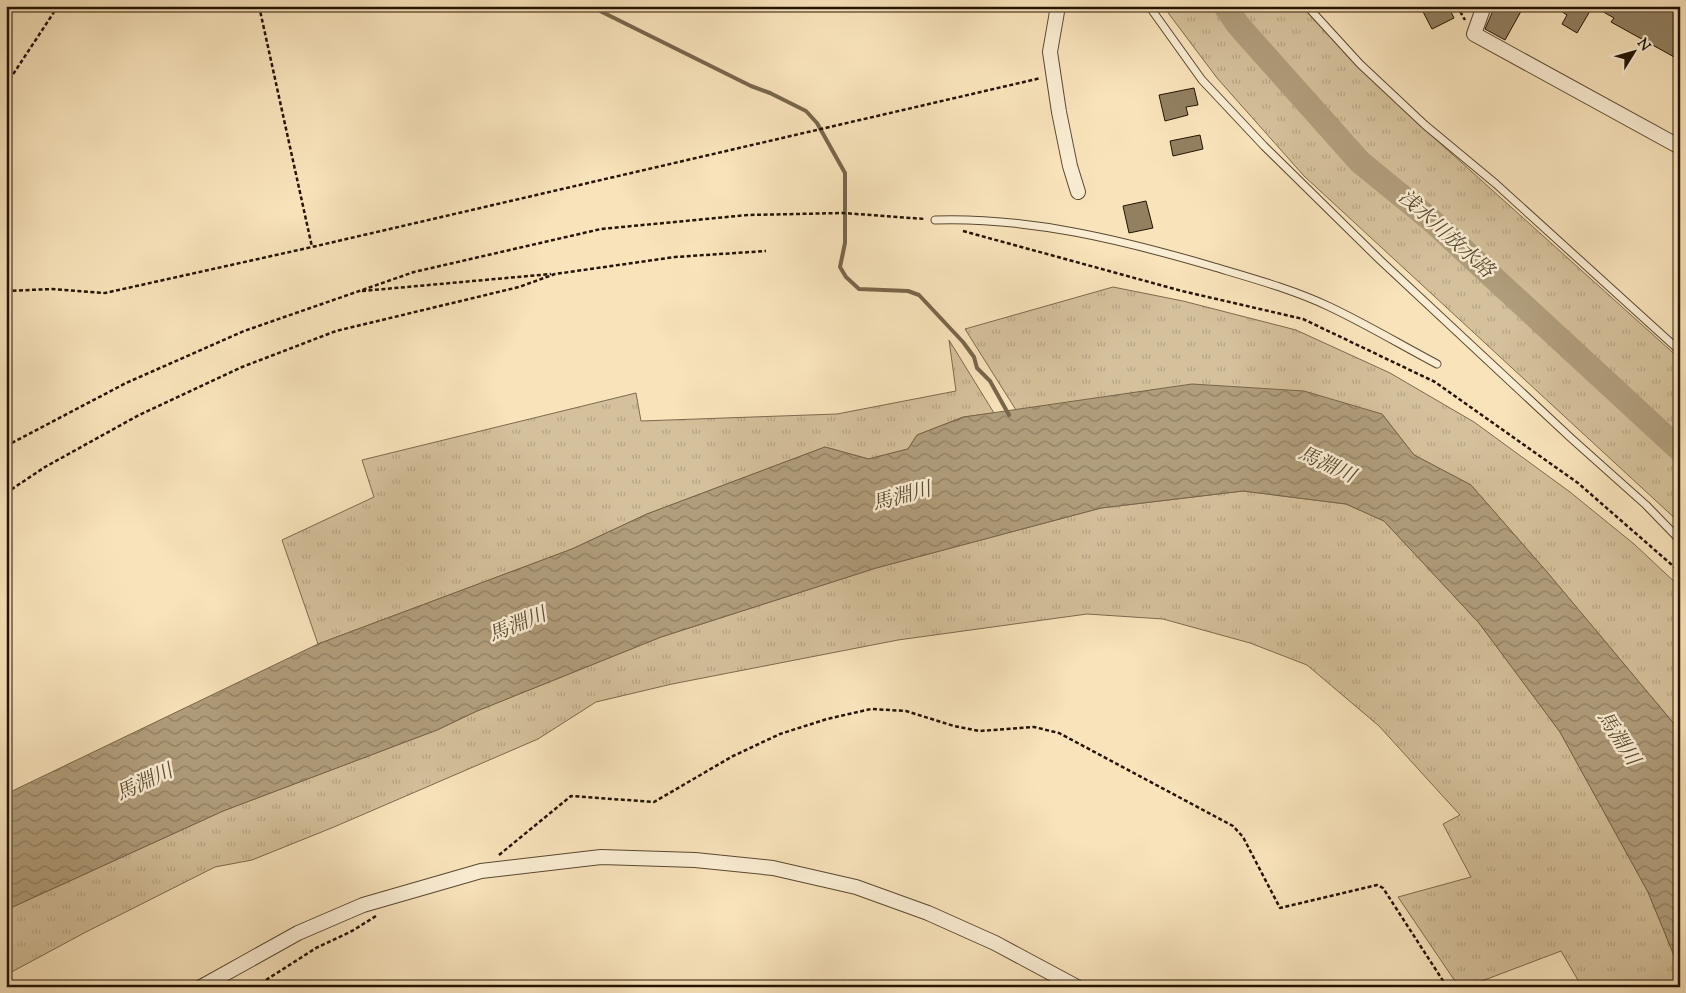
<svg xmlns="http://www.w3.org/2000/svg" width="1686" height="993" viewBox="0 0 1686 993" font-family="'Sorts Mill Goudy','Noto Serif JP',serif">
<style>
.grass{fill:url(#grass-tufts);stroke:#7c6a4e}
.water{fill:url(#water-waves);stroke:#78664a}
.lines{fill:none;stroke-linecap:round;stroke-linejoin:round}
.stream{stroke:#78664a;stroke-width:4}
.river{stroke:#b09d7b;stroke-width:24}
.building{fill:#928061;stroke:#241400}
.lane-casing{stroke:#59482f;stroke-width:9}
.street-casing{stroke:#59482f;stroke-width:16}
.path{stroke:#241400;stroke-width:2.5;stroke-dasharray:4 2.5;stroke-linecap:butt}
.lane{stroke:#faedd3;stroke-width:7}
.street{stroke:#faedd3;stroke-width:14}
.labels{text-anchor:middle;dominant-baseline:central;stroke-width:5;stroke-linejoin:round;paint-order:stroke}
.water-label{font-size:20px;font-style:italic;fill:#5c4b31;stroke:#faedd3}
</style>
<defs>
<pattern id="grass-tufts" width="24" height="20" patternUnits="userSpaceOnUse" patternTransform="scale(1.25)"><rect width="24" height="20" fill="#d4c09b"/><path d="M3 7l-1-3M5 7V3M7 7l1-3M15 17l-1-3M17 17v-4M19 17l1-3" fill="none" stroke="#b6a484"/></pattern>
<pattern id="water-waves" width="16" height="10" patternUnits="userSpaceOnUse" patternTransform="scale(1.25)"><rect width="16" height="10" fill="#b09d7b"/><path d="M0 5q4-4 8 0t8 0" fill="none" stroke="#8f7f62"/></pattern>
</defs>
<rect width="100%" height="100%" fill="#f8e3bb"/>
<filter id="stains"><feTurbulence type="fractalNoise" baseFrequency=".004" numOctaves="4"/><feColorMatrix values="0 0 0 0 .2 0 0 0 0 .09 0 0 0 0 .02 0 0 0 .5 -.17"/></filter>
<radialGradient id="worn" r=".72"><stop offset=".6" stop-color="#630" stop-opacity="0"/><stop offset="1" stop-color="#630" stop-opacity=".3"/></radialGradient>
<g class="grass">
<path d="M1163 6H1302L1354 63 1422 127 1680 359V523L1304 176 1217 78Z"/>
<path d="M1113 287 1183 301 1296 330 1390 373 1474 422 1570 492 1634 544 1680 587V731L1547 572 1471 485 1414 455 1382 414 1048 406 1016 410 965 329Z"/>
<path d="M949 340 994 413 963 417 917 435 908 449 869 459 825 447 647 514 572 549 318 644 282 540 374 497 362 460 636 393 641 421 837 414 956 391Z"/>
<path d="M1243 491 1346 504 1384 521 1479 623 1560 732 1648 892 1680 970V987H1582L1561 951 1466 987H1459L1398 897 1471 877 1443 824 1460 815 1379 726 1307 665 1250 643 1163 619 1087 614 898 640 672 684 596 702 538 739 334 827 252 860 215 867 84 933 6 975V910L223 811 437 730 477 711 661 637 876 568 1101 508Z"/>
</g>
<path class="water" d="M1192 384 1304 391 1382 414 1414 455 1471 485 1547 572 1680 731V970L1648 892 1560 732 1479 623 1384 521 1346 504 1243 491 1101 508 876 568 661 637 477 711 437 730 223 811 6 910V794L318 644 572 549 647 514 825 447 868 459 908 449 917 435 964 417Z"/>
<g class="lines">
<path class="stream" d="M590 6 751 86 770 93 806 111 817 123 845 173V243L840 267 846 277 859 289 908 291 919 295 963 342 974 357 977 368 990 381 1009 415"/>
<path class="river" d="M1225 6 1238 25 1360 162 1431 220 1680 450"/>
</g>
<g class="building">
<path d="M1420 6H1448L1454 18 1432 29Z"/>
<path d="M1495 6H1524L1505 40 1485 29Z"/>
<path d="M1553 6H1593L1577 33 1562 24 1567 15Z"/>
<path d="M1593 6H1680V52L1676 58 1611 22 1614 18Z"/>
<path d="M1194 88 1198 105 1186 107 1188 115 1165 121 1159 95Z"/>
<path d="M1200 135 1203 149 1173 156 1170 141Z"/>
<path d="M1146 201 1153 228 1129 233 1123 206Z"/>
</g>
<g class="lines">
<defs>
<g id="lane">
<path d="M1149 6 1202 80 1264 146 1380 260 1572 439 1646 505 1680 540"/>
<path d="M1307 6 1360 64 1425 125 1496 184 1680 351"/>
<path d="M935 220C1029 217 1122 240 1211 266 1251 278 1292 289 1330 307 1366 324 1401 345 1437 364"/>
</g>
<g id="street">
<path d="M1058 6 1050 52 1059 112 1070 166 1078 192"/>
<path d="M1484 6 1474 34 1680 147"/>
<path d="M201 987 298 933 363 905 481 871 601 857 695 860 773 868 856 887 928 913 995 943 1077 987"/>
</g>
</defs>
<use href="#lane" class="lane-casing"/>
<use href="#street" class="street-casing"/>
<g class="path">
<path d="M259 6 312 247"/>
<path d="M1457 6 1465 20"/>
<path d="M6 85 58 6"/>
<path d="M963 231 1182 291 1303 319 1435 382 1578 483 1680 572"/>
<path d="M6 291 52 289 105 293 312 247 1041 78"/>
<path d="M362 291 551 274"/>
<path d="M6 446 126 383 244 331 414 272 601 229 748 215 843 213 925 219"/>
<path d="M6 493 45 467 139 415 242 367 336 331 519 287 555 274 675 257 766 251"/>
<path d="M499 855 571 796 654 802 733 756 780 734 827 719 871 709 906 711 954 726 979 731 1034 727 1059 733 1233 826 1243 837 1280 908 1377 885 1383 888 1447 987"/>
<path d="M255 987 316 948 352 931 376 916"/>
</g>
<use href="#lane" class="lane"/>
<use href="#street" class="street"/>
</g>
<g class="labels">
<g class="water-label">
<text transform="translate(1445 235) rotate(42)">浅水川放水路</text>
<text transform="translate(1326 466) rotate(25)">馬淵川</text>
<text transform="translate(902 498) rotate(-15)">馬淵川</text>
<text transform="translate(518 626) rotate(-22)">馬淵川</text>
<text transform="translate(1617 739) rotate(57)">馬淵川</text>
<text transform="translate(145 784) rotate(-25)">馬淵川</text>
</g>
</g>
<rect width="1686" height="993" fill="none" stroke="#f8e3bb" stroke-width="25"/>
<rect x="8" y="8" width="1671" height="978" fill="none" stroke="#241400" stroke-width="2.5"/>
<rect x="12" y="12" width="1661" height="968" fill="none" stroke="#241400"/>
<g transform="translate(1634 52) rotate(53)" stroke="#faedd3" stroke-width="4" paint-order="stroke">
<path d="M0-4L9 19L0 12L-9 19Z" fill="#241400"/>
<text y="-8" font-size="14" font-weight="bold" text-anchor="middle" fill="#241400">N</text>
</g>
<rect width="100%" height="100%" filter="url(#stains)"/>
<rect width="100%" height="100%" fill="url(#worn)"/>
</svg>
